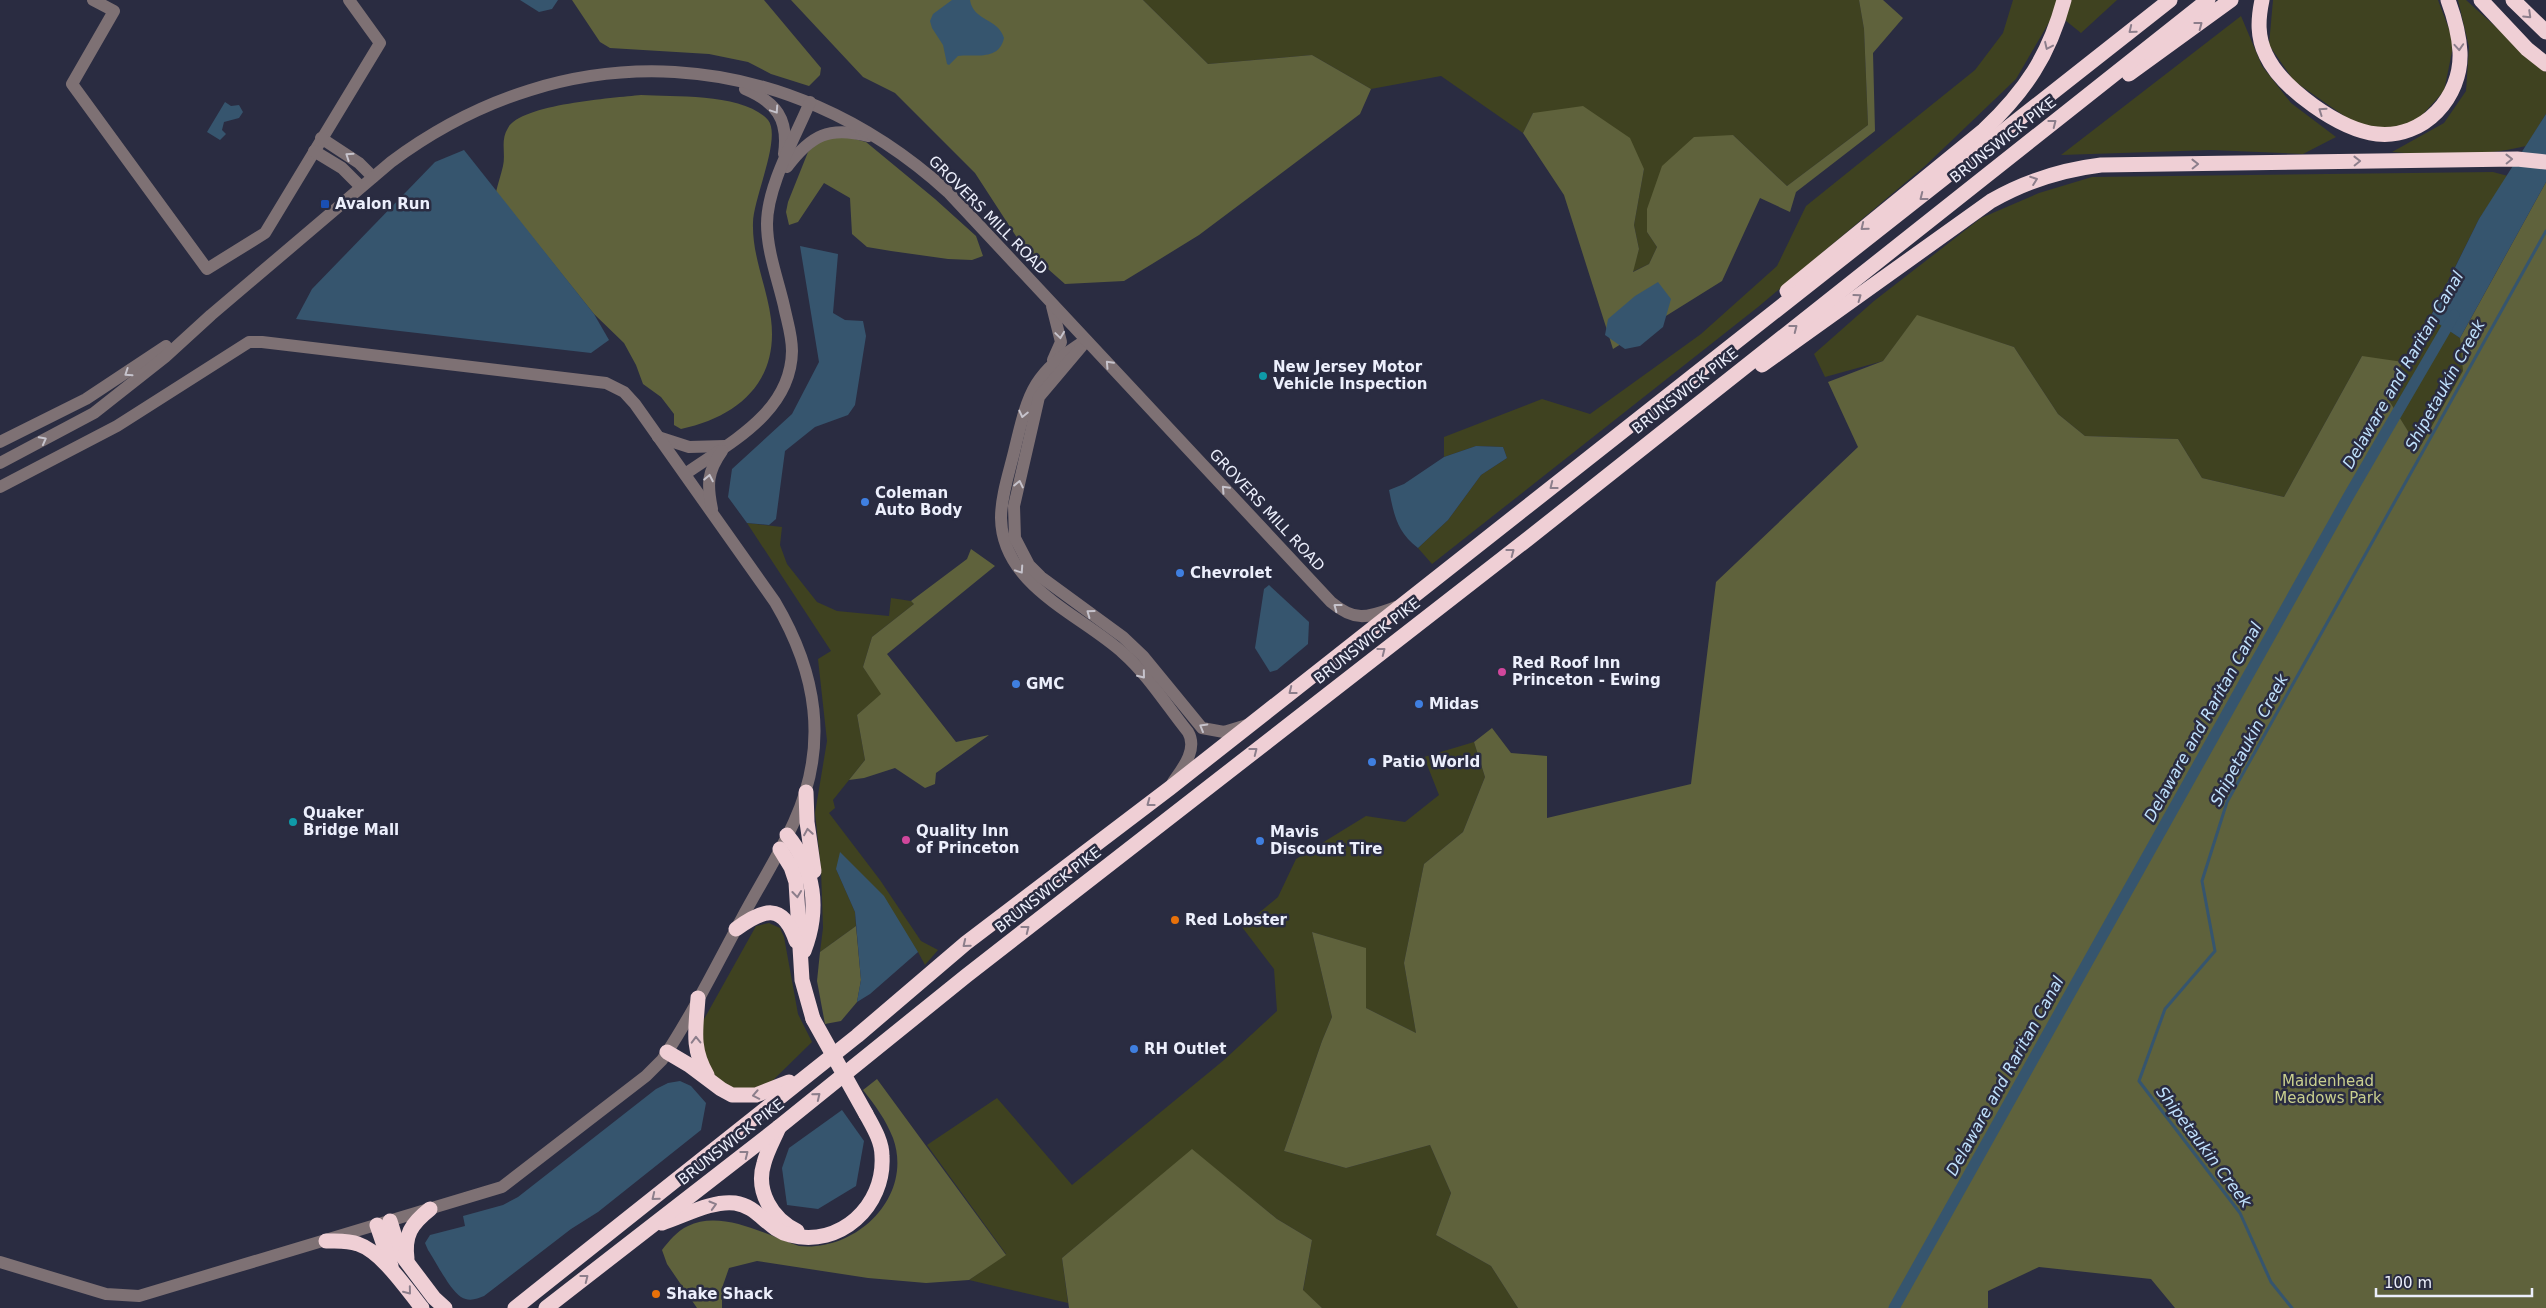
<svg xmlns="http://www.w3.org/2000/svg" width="2546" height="1308" viewBox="0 0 2546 1308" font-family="'DejaVu Sans',sans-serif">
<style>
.green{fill:#3f4220}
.forest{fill:#5f623c}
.water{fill:#36556e}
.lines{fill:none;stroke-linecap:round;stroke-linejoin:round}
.stream{stroke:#36556e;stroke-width:3}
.canal{stroke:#36556e;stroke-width:11}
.minor{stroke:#7e7174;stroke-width:12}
.highway{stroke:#efcfd5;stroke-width:15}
.highway-bridge{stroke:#efcfd5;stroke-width:15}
.oneway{stroke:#8c7e8b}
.oneway2{stroke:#c6c3cc}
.transit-dot{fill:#1a4fb4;stroke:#2a2c41;stroke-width:2}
.culture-dot{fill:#0f9aa8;stroke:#2a2c41;stroke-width:2}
.shop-dot{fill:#3f7fe0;stroke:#2a2c41;stroke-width:2}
.hotel-dot{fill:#d1479c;stroke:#2a2c41;stroke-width:2}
.food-dot{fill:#e8710a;stroke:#2a2c41;stroke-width:2}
.labels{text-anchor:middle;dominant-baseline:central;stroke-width:5;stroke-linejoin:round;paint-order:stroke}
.street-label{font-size:15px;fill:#eceffc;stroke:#2a2c41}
.poi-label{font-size:15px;font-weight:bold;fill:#eceffc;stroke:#2a2c41;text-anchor:start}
.park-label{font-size:15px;fill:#cad08f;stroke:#2a2c41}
.water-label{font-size:16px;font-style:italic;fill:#c0e1fd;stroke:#2a2c41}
</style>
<rect width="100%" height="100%" fill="#2a2c41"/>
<g class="green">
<path d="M1143 0H1859L1864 29 1868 125 1787 186 1733 135 1647 232 1657 247 1649 264 1632 272 1639 249 1634 225 1644 169 1533 113 1523 133 1441 76 1371 89 1312 55 1208 64Z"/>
<path d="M2013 0H2117L2081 33 2055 12 2016 79 1925 166 1758 307 1432 564 1418 548 1448 520 1481 475 1507 458 1503 447 1476 446 1444 457V437L1542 399 1590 414 1701 334 1777 266 1806 206 1975 70 2003 33Z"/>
<path d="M2273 0H2438L2454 42 2444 91 2415 123 2379 131 2350 120 2294 81 2269 45Z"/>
<path d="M2458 0H2466L2546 72V114L2526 146C2486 156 2433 156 2392 152L2444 123 2466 91 2469 47Z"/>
<path d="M2241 16 2262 66 2291 103 2336 137 2303 154 2211 150 2061 155Z"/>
<path d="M2493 172 2508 176 2479 219 2430 317 2460 338 2464 371 2419 450 2362 356 2284 497 2202 478 2178 439 2085 436 2058 414 2014 347 1917 316 1883 361 1825 377 1814 354 1874 301 1981 218 2039 193 2092 177Z"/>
<path d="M747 523 782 527 780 545 787 564 817 602 837 611 889 616 891 598 911 601 914 604 872 637 863 667 882 694 857 715 865 760 833 800 835 808 829 813 880 880 921 941 938 950 925 965 918 952 836 869 855 912 856 926 820 952 823 928 821 869 815 813 827 741 818 659 831 651Z"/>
<path d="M1474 742 1485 777 1463 832 1424 864 1404 963 1416 1033 1366 1008 1365 948 1312 932 1332 1017 1322 1041 1284 1151 1346 1168 1430 1145 1451 1193 1436 1235 1491 1266 1518 1308H1322L1303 1291 1312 1240 1277 1219 1192 1150 1062 1258 1068 1303 969 1280 1006 1254 927 1145 997 1098 1072 1185 1224 1060 1277 1011 1274 969 1242 927 1278 897 1296 859 1366 816 1405 822 1439 795 1424 757Z"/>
<path d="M769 923 780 928 784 937 798 1014 812 1042 766 1087 755 1092 725 1088 702 1061 703 1021 756 926Z"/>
</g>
<g class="forest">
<path d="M572 0H764L821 68 820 75 809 86 771 74 748 62 709 54 610 48 600 42Z"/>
<path d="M791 0H1143L1208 64 1312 55 1371 89 1360 114 1199 235 1152 264 1124 281 1065 284 1023 247 975 173 895 93 863 77Z"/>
<path d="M1859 0H1883L1903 18 1873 53 1875 131 1796 192 1790 212 1760 198 1722 281 1613 349 1564 195 1523 133 1533 113 1583 106 1630 138 1644 169 1634 225 1639 249 1633 272 1649 264 1657 247 1647 232V209L1662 166 1694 137 1733 135 1787 186 1868 125 1864 29Z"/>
<path d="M641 95C675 97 744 93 768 120 782 137 753 199 753 223 752 256 767 287 771 319 779 382 738 417 681 429L674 425V414L661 397 643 384 636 365 624 343 594 314 496 192C498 183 501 175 503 166 506 153 500 140 508 128 521 104 613 98 641 95Z"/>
<path d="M847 137 866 142 935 199 976 236 983 256 972 260 948 259 891 251 867 247 852 234 850 198 824 183 798 222 789 225 786 212 788 202 808 152 823 138Z"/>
<path d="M2546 182V1308H2175L2151 1279 2039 1267 1988 1291V1308H1518L1491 1266 1436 1235 1451 1193 1430 1145 1346 1168 1284 1151 1322 1041 1332 1017 1312 932 1366 948V1008L1416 1033 1404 963 1424 864 1463 832 1485 777 1474 742 1492 728 1511 753 1547 756V818L1691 784 1716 582 1858 447 1828 382 1883 361 1917 315 2014 347 2058 414 2085 436 2178 439 2202 478 2284 497 2362 356 2403 362 2385 394 2419 449 2463 371 2460 338Z"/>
<path d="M971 549 995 566 887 654 956 742 989 735 936 773 935 784 925 788 895 768 864 778 849 780 865 760 857 715 881 694 863 667 872 637 914 604 911 601 967 559Z"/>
<path d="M856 926 861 980 857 1002 841 1021 825 1024 817 981 820 952Z"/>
<path d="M877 1079 1006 1255 969 1280 926 1283 868 1278 757 1261 729 1268 722 1288V1308H697L667 1264 662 1250C669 1241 677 1231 688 1226 721 1209 767 1235 799 1246 856 1252 914 1197 893 1138 886 1120 875 1105 863 1090Z"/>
<path d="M1192 1149 1277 1219 1312 1240 1303 1290 1322 1308H1069L1062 1258Z"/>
</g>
<g class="water">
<path d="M520 0H558L552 9 539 12Z"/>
<path d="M952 0H970C973 21 998 18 1004 38 999 61 976 54 958 56L949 65 947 64 943 45 932 28 930 21 933 14Z"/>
<path d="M225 102 231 106 239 105 243 112 239 118 224 122 222 130 226 134 220 140 207 132Z"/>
<path d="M2546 114V182L2460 338 2430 318 2479 219Z"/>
<path d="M464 150 594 314 609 340 591 353 296 319 312 289 435 162Z"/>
<path d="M800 246 838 254 833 313 845 320 863 321 866 336 855 405 848 415 815 427 785 451 776 519 769 525 747 523 728 497 732 469 792 414 819 362Z"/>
<path d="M1658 282 1671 299 1663 327 1640 346 1625 349 1605 335 1608 319 1635 296Z"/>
<path d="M1476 446 1503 447 1507 458 1481 475 1448 520 1418 548C1397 532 1394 515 1389 490L1404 484 1444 457Z"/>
<path d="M1269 585 1309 622 1308 644 1277 670 1270 672 1255 648 1264 589Z"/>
<path d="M840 852 884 896 918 952 870 994 857 1002 861 980 855 912 836 869Z"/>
<path d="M680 1081 691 1086 706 1103 701 1130 598 1212 571 1229 484 1296C477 1299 469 1302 461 1297 450 1290 436 1262 428 1250L425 1243 430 1235 465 1226 463 1216 503 1205 518 1197 656 1089 668 1083Z"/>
<path d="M842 1110 864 1141 856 1186 818 1209 787 1205 782 1168 789 1148Z"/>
</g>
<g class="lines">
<path class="stream" d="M2292 1308 2271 1282 2240 1213 2139 1081 2165 1009 2215 951 2202 881 2227 802 2546 231"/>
<path class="canal" d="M1894 1308 2348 497 2454 315"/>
<g class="minor">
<path d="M93 0 114 11 72 84 207 269 265 233 380 43 349 0"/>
<path d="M745 89C776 102 789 119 784 154"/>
<path d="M321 138 359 163 373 177"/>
<path d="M314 151 342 168 361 187"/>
<path d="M787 167C811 135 829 126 868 136"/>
<path d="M1052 306 1061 342 1053 360"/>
<path d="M1086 340C1034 373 1029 389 1015 448 1010 470 1001 495 1001 518 1002 586 1080 614 1123 653 1148 675 1167 706 1188 732 1198 749 1183 768 1173 782"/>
<path d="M1082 346 1039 397 1014 506 1015 538 1029 565 1041 577 1123 637 1143 656 1202 728 1224 732 1247 725"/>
<path d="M658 437 689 447 725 446"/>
<path d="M0 442 86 399 166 346"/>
<path d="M0 463 94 413 113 398 165 357 211 315 391 162C568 30 785 44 948 192L1331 602C1356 623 1368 617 1396 607"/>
<path d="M685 474C729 443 791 413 792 351 792 335 787 321 784 306 778 280 767 251 767 224 767 186 795 138 810 102"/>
<path d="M0 487 117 426 249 342H262L606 383 624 392 635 404 775 602C817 673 829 745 794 822 779 855 759 886 742 918 716 966 692 1015 662 1060L646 1076 502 1187 139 1296 106 1294 0 1262"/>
<path d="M712 509C707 485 707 472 722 451"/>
</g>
<g class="highway">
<path d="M2262 0C2258 19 2257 37 2266 55 2282 89 2340 130 2377 134 2424 139 2462 97 2460 52 2459 34 2454 16 2448 0"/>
<path d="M2481 0 2527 49 2546 64"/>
<path d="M2513 0 2546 32"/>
<path d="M2129 74 2231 0"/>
<path d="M1787 291 1984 130C2025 91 2049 56 2064 0"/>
<path d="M1762 365 1991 201C2026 181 2060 170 2101 165L2517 159 2546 162"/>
<path d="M806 792 807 822 814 871"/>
<path d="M787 835C815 869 820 910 804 951"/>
<path d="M780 849 791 867 796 882 802 980 813 1019"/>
<path d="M736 929C763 909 783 902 796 941"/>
<path d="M698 998C696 1028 691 1048 707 1075"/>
<path d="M667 1052 689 1065 721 1089 732 1095H756L789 1082"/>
<path d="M779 1127C774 1139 767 1151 764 1163 755 1191 772 1219 797 1231"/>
<path d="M390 1221 400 1253 434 1298 445 1308"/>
<path d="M662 1223C684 1216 712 1200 735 1203 758 1206 768 1230 790 1235 840 1248 885 1206 882 1156 882 1141 873 1127 866 1114"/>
<path d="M377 1225 391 1266"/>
<path d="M326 1241C337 1241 348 1240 358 1244 382 1252 406 1288 422 1308"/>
<path d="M407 1259C404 1235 411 1224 430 1209"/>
<path d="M515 1308 857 1036 966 943 1170 788 2170 0"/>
<path d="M546 1308 779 1127 966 976 1529 538 2208 0"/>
</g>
<path class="highway-bridge" d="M813 1019 866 1114"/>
</g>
<defs><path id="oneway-chevron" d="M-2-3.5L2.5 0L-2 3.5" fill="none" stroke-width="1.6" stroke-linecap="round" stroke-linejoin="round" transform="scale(1.25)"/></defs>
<g class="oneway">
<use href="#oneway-chevron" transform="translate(2528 15) rotate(44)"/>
<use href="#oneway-chevron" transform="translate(2199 25) rotate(-37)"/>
<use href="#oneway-chevron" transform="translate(2132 30) rotate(141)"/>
<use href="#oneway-chevron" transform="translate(2048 46) rotate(115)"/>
<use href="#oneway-chevron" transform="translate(2459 47) rotate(86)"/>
<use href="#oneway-chevron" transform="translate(2322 111) rotate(-145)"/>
<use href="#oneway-chevron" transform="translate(2053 123) rotate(-38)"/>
<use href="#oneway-chevron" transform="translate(2509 159) rotate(-1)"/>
<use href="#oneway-chevron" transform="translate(2357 161) rotate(-1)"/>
<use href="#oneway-chevron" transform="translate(2195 164) rotate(-1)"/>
<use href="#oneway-chevron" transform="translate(2034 180) rotate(-20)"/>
<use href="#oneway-chevron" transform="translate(1923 197) rotate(142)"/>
<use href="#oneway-chevron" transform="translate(1864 227) rotate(141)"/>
<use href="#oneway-chevron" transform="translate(1858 297) rotate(-36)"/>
<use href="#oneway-chevron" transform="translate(1794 328) rotate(-38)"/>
<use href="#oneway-chevron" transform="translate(1553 486) rotate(142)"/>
<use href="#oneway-chevron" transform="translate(1511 552) rotate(-37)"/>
<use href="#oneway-chevron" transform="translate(1382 651) rotate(-38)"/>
<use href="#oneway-chevron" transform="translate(1292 691) rotate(142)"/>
<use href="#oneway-chevron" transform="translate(1254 751) rotate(-38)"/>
<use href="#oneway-chevron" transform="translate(1150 803) rotate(143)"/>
<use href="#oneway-chevron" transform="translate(808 832) rotate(-99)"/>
<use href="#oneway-chevron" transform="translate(797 894) rotate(84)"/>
<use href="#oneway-chevron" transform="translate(1026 929) rotate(-38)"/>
<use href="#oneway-chevron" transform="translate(966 944) rotate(141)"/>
<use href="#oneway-chevron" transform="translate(696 1040) rotate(-91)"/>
<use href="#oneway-chevron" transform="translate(756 1095) rotate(169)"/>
<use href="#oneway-chevron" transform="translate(817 1096) rotate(-39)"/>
<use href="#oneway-chevron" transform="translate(745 1154) rotate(-38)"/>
<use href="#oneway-chevron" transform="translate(655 1197) rotate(141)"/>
<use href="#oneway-chevron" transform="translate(713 1205) rotate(-16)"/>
<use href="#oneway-chevron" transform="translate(585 1278) rotate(-38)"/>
<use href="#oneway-chevron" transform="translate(408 1291) rotate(51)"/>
</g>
<g class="oneway2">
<use href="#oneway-chevron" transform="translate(775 110) rotate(56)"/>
<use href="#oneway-chevron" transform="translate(349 156) rotate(-146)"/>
<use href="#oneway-chevron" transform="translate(1060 335) rotate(82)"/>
<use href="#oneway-chevron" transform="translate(1109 364) rotate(-133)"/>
<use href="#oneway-chevron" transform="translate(128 373) rotate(146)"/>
<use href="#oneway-chevron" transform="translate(1023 414) rotate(103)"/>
<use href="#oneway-chevron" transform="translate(43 440) rotate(-28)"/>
<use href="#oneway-chevron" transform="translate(709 478) rotate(-79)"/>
<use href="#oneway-chevron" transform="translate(1019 484) rotate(-78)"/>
<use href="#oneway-chevron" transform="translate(1225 489) rotate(-133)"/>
<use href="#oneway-chevron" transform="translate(1020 570) rotate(56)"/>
<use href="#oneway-chevron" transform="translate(1337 607) rotate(-143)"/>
<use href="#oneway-chevron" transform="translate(1090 613) rotate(-144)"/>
<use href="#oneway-chevron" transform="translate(1142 675) rotate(51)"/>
<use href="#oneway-chevron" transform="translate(1203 727) rotate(-150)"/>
</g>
<rect class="transit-dot" x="320" y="199" width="10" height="10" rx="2.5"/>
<g class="culture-dot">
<circle cx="1263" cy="376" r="5"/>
<circle cx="293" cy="822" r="5"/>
</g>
<g class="shop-dot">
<circle cx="865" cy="502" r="5"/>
<circle cx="1180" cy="573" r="5"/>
<circle cx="1016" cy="684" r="5"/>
<circle cx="1419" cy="704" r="5"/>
<circle cx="1372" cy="762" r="5"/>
<circle cx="1260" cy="841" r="5"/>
<circle cx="1134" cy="1049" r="5"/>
</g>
<g class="hotel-dot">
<circle cx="1502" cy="672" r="5"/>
<circle cx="906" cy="840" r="5"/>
</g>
<g class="food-dot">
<circle cx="1175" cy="920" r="5"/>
<circle cx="656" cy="1294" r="5"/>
</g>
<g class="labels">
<g class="street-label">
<text transform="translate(2003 140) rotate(-38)">BRUNSWICK PIKE</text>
<text transform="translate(988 215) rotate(45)">GROVERS MILL ROAD</text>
<text transform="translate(1685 391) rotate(-38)">BRUNSWICK PIKE</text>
<text transform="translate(1267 510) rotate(47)">GROVERS MILL ROAD</text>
<text transform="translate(1367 641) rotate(-38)">BRUNSWICK PIKE</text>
<text transform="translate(1048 890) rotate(-38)">BRUNSWICK PIKE</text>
<text transform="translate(731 1142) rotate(-38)">BRUNSWICK PIKE</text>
</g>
<g class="poi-label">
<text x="335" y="204">Avalon Run</text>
<text x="1273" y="367">New Jersey Motor<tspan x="1273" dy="17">Vehicle Inspection</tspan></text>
<text x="875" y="493">Coleman<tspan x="875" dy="17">Auto Body</tspan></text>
<text x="1190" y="573">Chevrolet</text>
<text x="1512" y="663">Red Roof Inn<tspan x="1512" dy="17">Princeton - Ewing</tspan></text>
<text x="1026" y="684">GMC</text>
<text x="1429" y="704">Midas</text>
<text x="1382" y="762">Patio World</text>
<text x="303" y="813">Quaker<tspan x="303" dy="17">Bridge Mall</tspan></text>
<text x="916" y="831">Quality Inn<tspan x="916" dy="17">of Princeton</tspan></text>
<text x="1270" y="832">Mavis<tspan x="1270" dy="17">Discount Tire</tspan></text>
<text x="1185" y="920">Red Lobster</text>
<text x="1144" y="1049">RH Outlet</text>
<text x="666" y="1294">Shake Shack</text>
</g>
<g class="park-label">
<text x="2328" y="1081">Maidenhead<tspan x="2328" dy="17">Meadows Park</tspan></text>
</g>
<g class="water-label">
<text transform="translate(2403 370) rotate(-60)">Delaware and Raritan Canal</text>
<text transform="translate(2445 385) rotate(-61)">Shipetaukin Creek</text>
<text transform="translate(2203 722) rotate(-61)">Delaware and Raritan Canal</text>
<text transform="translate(2249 740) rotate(-62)">Shipetaukin Creek</text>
<text transform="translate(2005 1076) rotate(-61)">Delaware and Raritan Canal</text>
<text transform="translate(2204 1147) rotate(53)">Shipetaukin Creek</text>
</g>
</g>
<path d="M2376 1288v8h156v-8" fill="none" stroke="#eceffc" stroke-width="2.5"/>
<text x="2384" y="1288" font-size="15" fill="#eceffc" stroke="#2a2c41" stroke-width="4" paint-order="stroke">100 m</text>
</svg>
